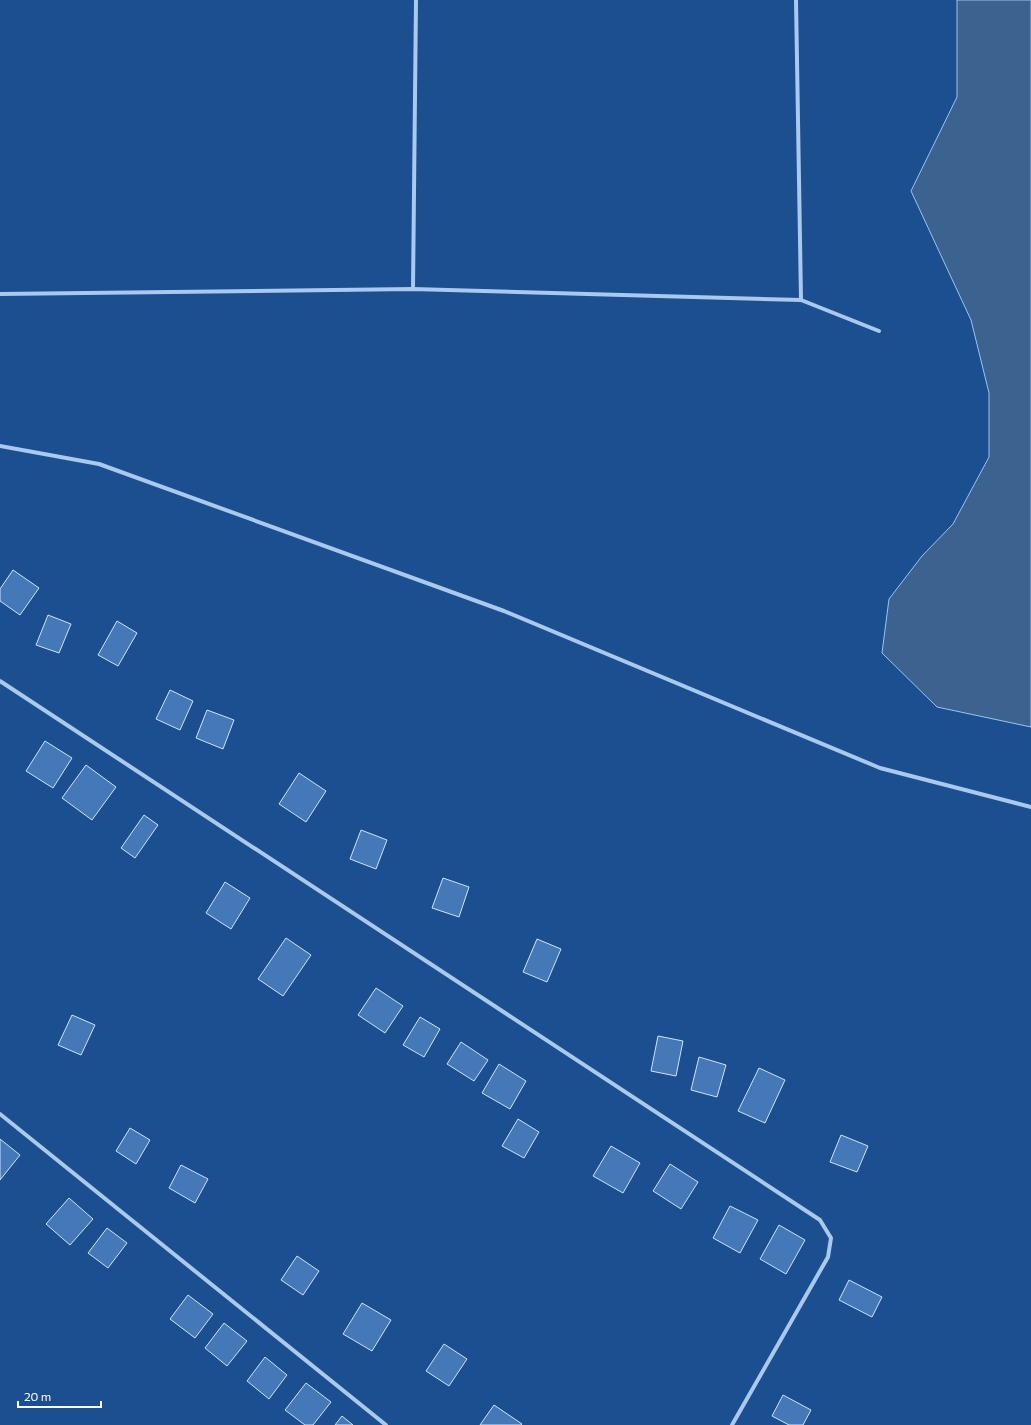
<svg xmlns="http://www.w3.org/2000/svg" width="1031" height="1425" viewBox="0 0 1031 1425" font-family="Commissioner,sans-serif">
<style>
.water{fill:#3c6290;stroke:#9cc4f0}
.building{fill:#4478b7;stroke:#cfe3fa}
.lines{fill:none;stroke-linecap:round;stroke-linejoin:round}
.minor{stroke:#a9c9ee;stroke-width:4}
</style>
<rect width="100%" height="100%" fill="#1b4f8f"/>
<path class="water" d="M957 0H1031V727L937 707 882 653 889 599 922 556 953 524 989 457V393L971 320 911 191 957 97Z"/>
<g class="building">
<path d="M13 570 39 588 20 615 0 601V589Z"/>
<path d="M48 615 71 624 59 653 36 645Z"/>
<path d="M117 621 137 633 118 666 98 655Z"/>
<path d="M170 690 193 701 180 730 156 719Z"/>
<path d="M207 710 234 720 223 749 196 738Z"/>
<path d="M45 741 72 758 53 788 26 771Z"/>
<path d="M86 765 116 787 92 820 62 798Z"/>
<path d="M299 773 326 791 306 822 279 804Z"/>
<path d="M144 815 158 825 135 858 121 848Z"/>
<path d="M361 830 387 840 376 869 350 859Z"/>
<path d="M443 878 469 887 459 917 432 908Z"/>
<path d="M225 882 250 898 231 929 206 913Z"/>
<path d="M286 938 311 955 283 996 258 979Z"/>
<path d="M537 939 561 949 547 982 523 972Z"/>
<path d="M376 988 403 1006 385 1033 358 1015Z"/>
<path d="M72 1015 95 1025 81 1055 58 1045Z"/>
<path d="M420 1017 440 1029 424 1057 403 1045Z"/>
<path d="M658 1036 683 1041 676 1076 651 1071Z"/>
<path d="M461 1042 488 1060 474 1081 447 1064Z"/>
<path d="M699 1057 726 1065 717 1097 691 1090Z"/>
<path d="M499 1064 526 1081 510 1109 482 1093Z"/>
<path d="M759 1068 785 1080 765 1123 738 1111Z"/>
<path d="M518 1119 539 1132 524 1158 502 1146Z"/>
<path d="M130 1128 150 1140 136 1164 116 1151Z"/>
<path d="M841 1135 868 1146 857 1172 830 1162Z"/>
<path d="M0 1139 20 1155 0 1180Z"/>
<path d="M611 1146 640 1163 623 1193 593 1176Z"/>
<path d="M670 1164 698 1182 681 1209 653 1191Z"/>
<path d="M181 1165 208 1179 195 1203 169 1188Z"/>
<path d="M69 1198 93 1219 70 1245 46 1224Z"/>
<path d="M730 1206 758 1220 740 1253 713 1238Z"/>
<path d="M779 1225 805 1240 786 1274 760 1259Z"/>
<path d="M107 1228 127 1243 108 1268 88 1253Z"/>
<path d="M297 1256 319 1271 303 1295 281 1280Z"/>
<path d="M849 1280 882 1297 872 1317 839 1300Z"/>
<path d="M188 1295 213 1314 195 1338 170 1319Z"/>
<path d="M362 1303 391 1320 372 1351 343 1334Z"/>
<path d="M224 1323 247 1341 227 1366 205 1348Z"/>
<path d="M444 1344 467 1359 449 1386 426 1371Z"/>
<path d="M265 1357 287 1375 269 1399 247 1381Z"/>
<path d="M306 1383 331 1402 313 1425H305L285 1410Z"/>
<path d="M783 1395 811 1410 803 1425H789L772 1416Z"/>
<path d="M494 1405 522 1424 521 1425H480Z"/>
<path d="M342 1416 353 1425H335Z"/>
</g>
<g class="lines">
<g class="minor">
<path d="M796 0 801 300"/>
<path d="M413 289 416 0"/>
<path d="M0 294 413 289 801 300 879 331"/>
<path d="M0 446 99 464 504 611 880 768 1031 807"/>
<path d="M0 681 820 1220 831 1238 828 1257 732 1425"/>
<path d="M0 1114 386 1425"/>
</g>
</g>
<path d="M18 1401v6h83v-6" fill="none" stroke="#ffffff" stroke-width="2"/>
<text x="24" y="1401" font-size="12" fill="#ffffff" stroke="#1b4f8f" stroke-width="3" paint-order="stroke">20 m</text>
</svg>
